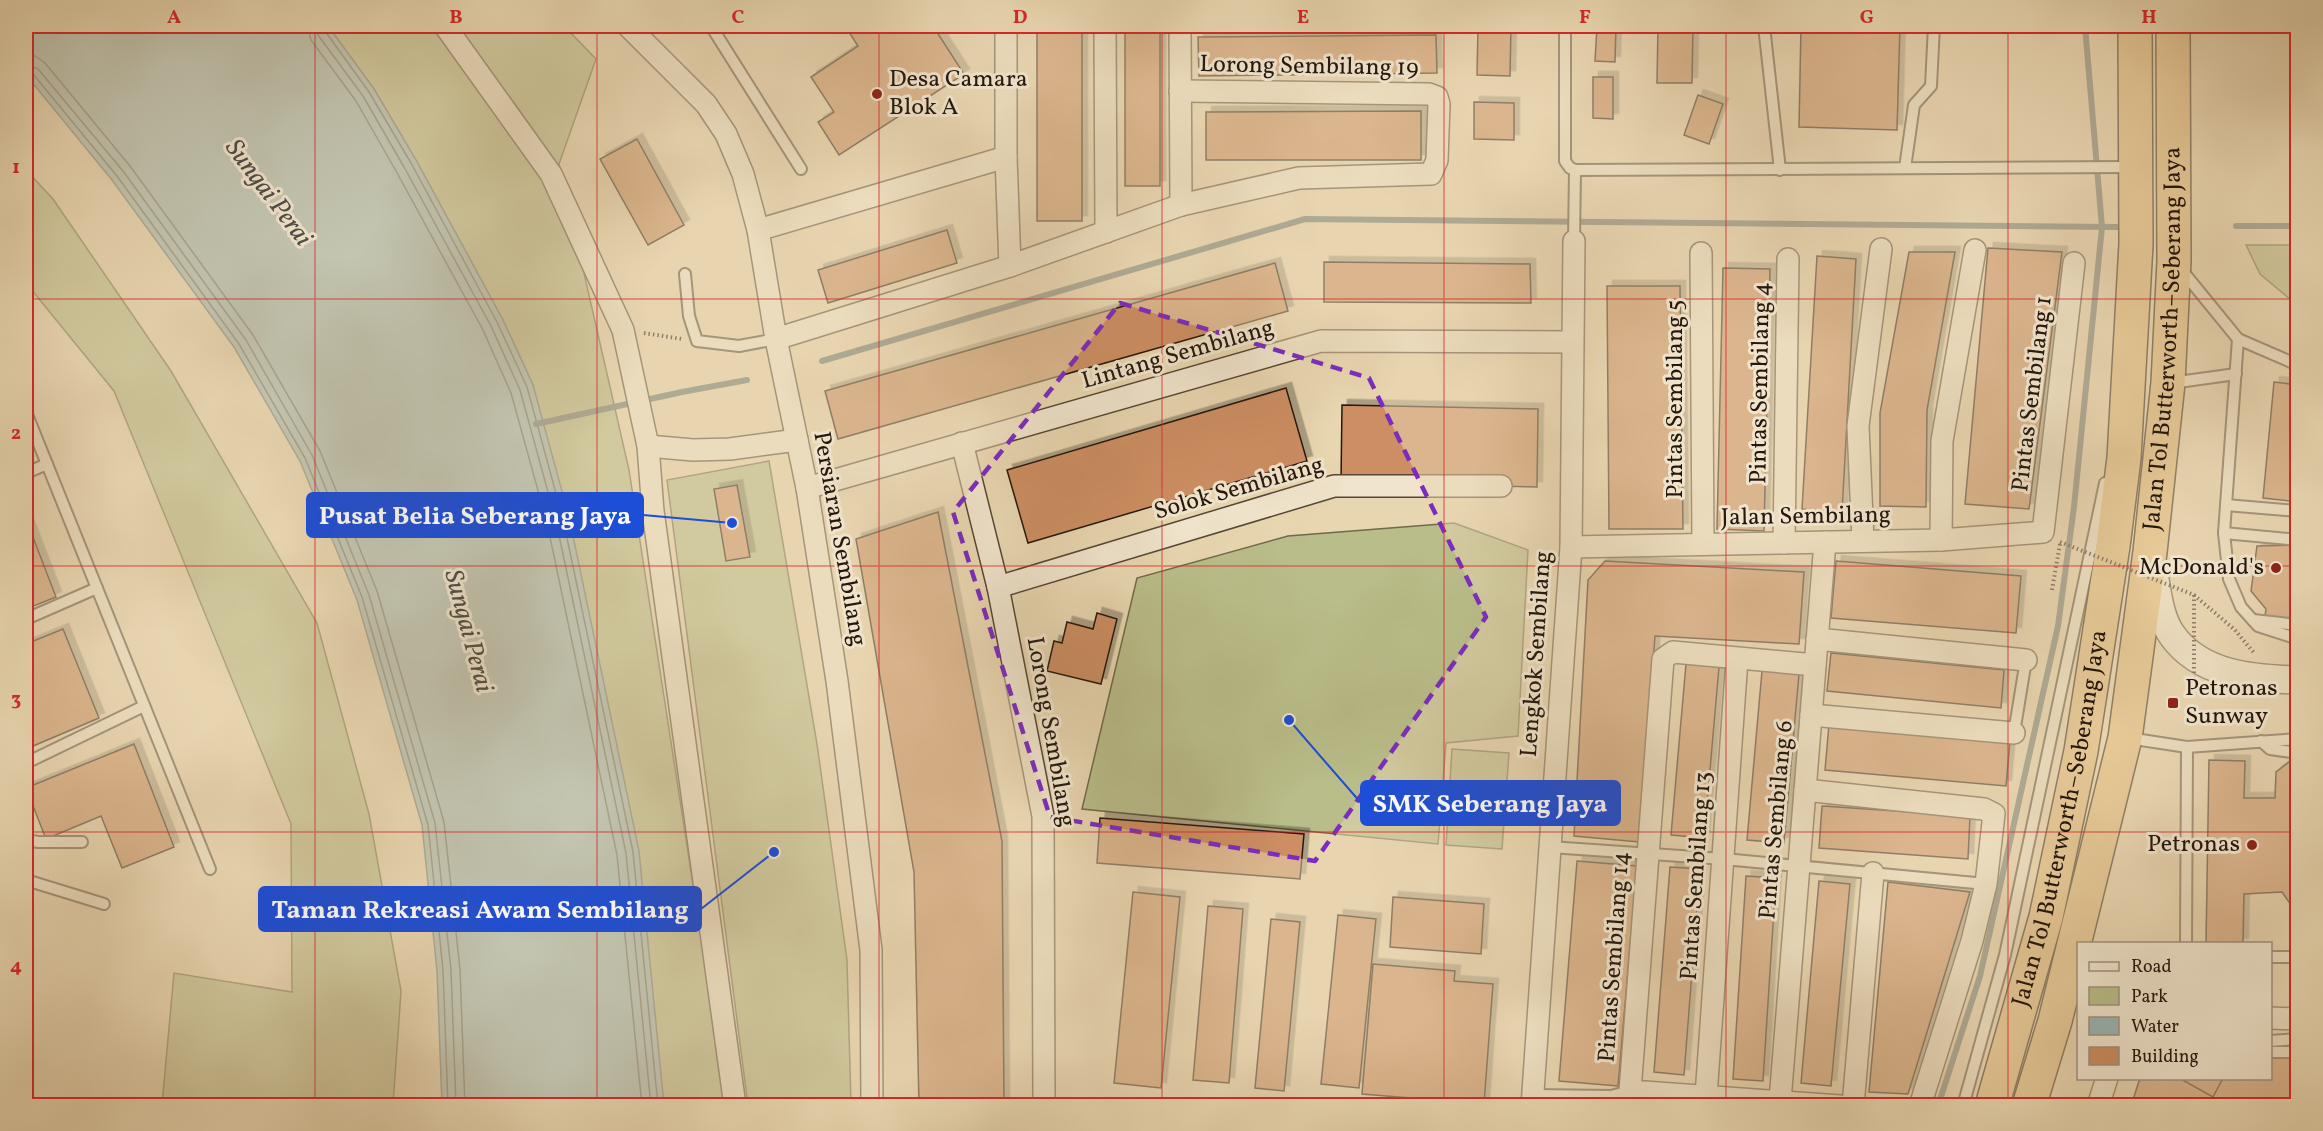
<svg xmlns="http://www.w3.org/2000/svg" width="2323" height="1131" viewBox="0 0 2323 1131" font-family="Vollkorn,serif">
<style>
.green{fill:#b9bd89;stroke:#6f6a4b;stroke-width:1.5}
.water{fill:#9ab7b5;stroke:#6b7772;stroke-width:1.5}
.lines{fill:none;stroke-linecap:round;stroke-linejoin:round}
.shore{stroke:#606761;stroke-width:1.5}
.stream{stroke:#6b7772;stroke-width:6}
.building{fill:#cc8e62;stroke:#25170d;stroke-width:1.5;filter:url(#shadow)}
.service-casing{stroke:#564736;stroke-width:14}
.minor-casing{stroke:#564736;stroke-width:24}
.tertiary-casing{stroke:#564736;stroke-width:30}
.motorway-casing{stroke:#25170d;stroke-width:36}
.path{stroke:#25170d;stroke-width:4;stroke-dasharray:1.5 3;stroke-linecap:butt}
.service{stroke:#f0e4cc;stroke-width:10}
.minor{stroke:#f0e4cc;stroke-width:21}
.tertiary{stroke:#f0e4cc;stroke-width:27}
.motorway{stroke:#e4bb78;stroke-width:33}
.path-bridge{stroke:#25170d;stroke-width:4;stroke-dasharray:1.5 3;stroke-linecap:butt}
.marked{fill:none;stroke:#7b2cbf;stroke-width:4.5;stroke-dasharray:12 8;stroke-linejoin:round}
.grid{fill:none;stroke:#d62828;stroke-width:1.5;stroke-opacity:0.55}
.poi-dot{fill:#8f2418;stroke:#f0e4cc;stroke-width:2}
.labels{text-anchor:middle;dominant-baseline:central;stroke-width:6;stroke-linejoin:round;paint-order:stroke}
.street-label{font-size:24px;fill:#25170d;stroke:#f0e4cc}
.poi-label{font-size:24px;fill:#25170d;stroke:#f0e4cc;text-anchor:start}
.water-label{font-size:26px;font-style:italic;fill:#4e4f48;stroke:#f0e4cc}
.leader{fill:none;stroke:#1d4ed8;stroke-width:2}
.callout-dot{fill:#1d4ed8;stroke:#f0e4cc;stroke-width:2}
.callout{fill:#1d4ed8;stroke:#1d4ed8;stroke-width:2}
.callout-label{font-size:26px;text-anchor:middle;font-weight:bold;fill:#fff}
.neatline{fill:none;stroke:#d62828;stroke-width:2}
.grid-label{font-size:20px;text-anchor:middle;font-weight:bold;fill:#d62828}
</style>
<defs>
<filter id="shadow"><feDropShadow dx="5.5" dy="-5.5" stdDeviation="0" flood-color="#0004"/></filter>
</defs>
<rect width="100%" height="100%" fill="#e8d6b0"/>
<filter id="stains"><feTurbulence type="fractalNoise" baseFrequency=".00333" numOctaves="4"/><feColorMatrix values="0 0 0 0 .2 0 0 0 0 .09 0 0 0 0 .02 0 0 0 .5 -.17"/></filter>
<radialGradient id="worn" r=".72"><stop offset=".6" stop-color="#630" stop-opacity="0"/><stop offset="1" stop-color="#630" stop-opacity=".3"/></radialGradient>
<g class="green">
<path d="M328 26H564L596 59 559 164 629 470 727 1105H664L533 385 503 320 416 160 374 89Z"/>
<path d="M26 170 53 199 171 371 317 623 369 814 401 991 393 1105H162L174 973 292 992 291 824 114 391 26 283Z"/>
<path d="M2246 245H2297V305L2260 274Z"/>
<path d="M769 461 817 744 847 960 851 1105H748L667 480Z"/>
<path d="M1454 523 1528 550 1518 736 1446 743 1438 844 1082 809 1137 578 1288 536Z"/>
<path d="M1452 749 1509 753 1502 849 1446 845Z"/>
</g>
<path class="water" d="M26 26H328L374 89 416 160 503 320 533 385 569 517 639 851 664 1105H442L437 971 422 825 357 600 300 461 234 347 112 180 26 75Z"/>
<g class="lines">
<g class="shore">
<path d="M307 26 311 40 356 101 396 171 483 330 511 393 547 523 617 855 642 1106"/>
<path d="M316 26 318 35 363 96 404 167 491 326 520 390 556 521 626 853 651 1106"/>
<path d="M324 26 325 31 369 92 411 163 497 322 527 387 563 519 633 852 658 1106"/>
<path d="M26 55 35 56 45 63 130 166 253 335 320 451 377 591 444 822 460 969 465 1106"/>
<path d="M26 64 38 69 123 171 246 340 312 455 369 595 435 823 451 970 456 1106"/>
<path d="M26 72 33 74 117 176 239 344 305 458 362 597 428 825 443 970 448 1106"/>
</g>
<g class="stream">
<path d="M2236 226H2298"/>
<path d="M822 361 1305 219 2117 227"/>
<path d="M536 424 682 392 747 380"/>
<path d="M1938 1106 1980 976 2058 626 2074 507 2102 227 2085 26"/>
</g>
</g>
<g class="building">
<path d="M845 26H933L964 74 839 155 818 122 834 112 811 77 858 46Z"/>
<rect x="1037" y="26" width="45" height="195"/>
<rect x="1125" y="26" width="35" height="160"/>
<path d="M1478 26H1511L1510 76 1477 75Z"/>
<path d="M1597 26H1616L1615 62 1595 61Z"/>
<path d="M1658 26H1693L1692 83H1657Z"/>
<path d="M1801 26H1900L1897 130 1799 127Z"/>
<rect x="2290" y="26" width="8" height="4"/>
<path d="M1436 35 1437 73 1199 76 1198 37Z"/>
<path d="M1593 77H1613V119L1593 118Z"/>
<path d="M1698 95 1723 104 1709 144 1684 135Z"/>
<path d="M1474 102 1514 103V140L1474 139Z"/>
<path d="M1421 111V160H1206V112Z"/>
<path d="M637 139 684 225 648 245 600 159Z"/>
<path d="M947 230 957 263 828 303 818 270Z"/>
<path d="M1988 248 2062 252 2029 509 1965 504Z"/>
<path d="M1909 252H1955L1927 410 1926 507 1880 506V413Z"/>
<path d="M1817 256 1856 259 1842 512 1802 509Z"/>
<path d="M1324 262 1530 264 1531 303 1324 302Z"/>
<path d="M1275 263 1288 311 838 439 825 391Z"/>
<path d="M1723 268 1770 269 1764 531 1717 529Z"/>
<path d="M1607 286H1680L1683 529H1609Z"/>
<path d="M2274 382 2298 385V502L2263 498Z"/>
<path d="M1286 388 1307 461 1028 543 1007 470Z"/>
<path d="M1342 405 1538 409 1537 487 1341 482Z"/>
<path d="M737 485 750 557 726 561 714 489Z"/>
<path d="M938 512 1002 841 1004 1106H919L914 872 856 539Z"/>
<path d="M26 519 56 597 26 609Z"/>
<path d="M2298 545V629L2265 616 2266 609 2251 591 2257 546Z"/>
<path d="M1605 561 1804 572 1799 644 1655 636 1639 842 1574 836 1588 580Z"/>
<path d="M1836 561 2021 576 2016 633 1831 618Z"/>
<path d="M1097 613 1117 619 1101 684 1047 671 1054 641 1062 643 1067 622 1093 629Z"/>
<path d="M63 629 99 718 26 749V644Z"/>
<path d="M1831 653 2004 670 2001 708 1827 691Z"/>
<path d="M1686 664 1719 667 1704 838 1671 835Z"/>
<path d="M1762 671 1799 674 1784 843 1747 840Z"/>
<path d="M1829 724 2010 741 2006 786 1825 770Z"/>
<path d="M134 744 174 847 122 868 101 816 46 839 26 788Z"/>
<path d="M2297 756 2298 915 2282 892 2244 894 2243 944H2206L2209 760 2245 761 2244 798H2275L2276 772Z"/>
<path d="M1822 806 1970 816 1968 859 1819 848Z"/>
<path d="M1100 818 1304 834 1300 879 1097 863Z"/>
<path d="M1577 861 1637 866 1618 1086 1559 1081Z"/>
<path d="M1670 867 1700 869 1684 1075 1654 1072Z"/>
<path d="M1746 876 1776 878 1763 1081 1733 1079Z"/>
<path d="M1819 881 1850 884 1831 1086 1801 1083Z"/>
<path d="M1888 882 1970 892 1908 1094 1869 1092Z"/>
<path d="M1133 892 1180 897 1161 1088 1114 1083Z"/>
<path d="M1393 897 1484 904 1481 954 1390 947Z"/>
<path d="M1208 906 1243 909 1229 1083 1193 1080Z"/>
<path d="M1338 915 1376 919 1359 1088 1321 1084Z"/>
<path d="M1271 919 1300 922 1284 1091 1255 1088Z"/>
<path d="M1373 964 1455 971 1454 981 1493 984 1484 1104 1362 1094Z"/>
<path d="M2270 1049H2298V1106H2131L2140 1078H2270Z"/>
<path d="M2179 1078H2223L2213 1097Z"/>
<path d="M1573 1100 1626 1106H1556Z"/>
</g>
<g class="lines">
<defs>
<g id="service">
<path d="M711 26 801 169"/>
<path d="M1565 26V161L1570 168 1575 170 2131 167"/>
<path d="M1764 26 1780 170"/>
<path d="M1905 168 1914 105 1931 86 1934 26"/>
<path d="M1574 241 1575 170"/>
<path d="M2180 268 2238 339 2298 365"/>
<path d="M685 274 689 316 697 341 739 346 776 339"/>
<path d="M2238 339 2224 533 2229 579 2241 607 2258 626 2298 639"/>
<path d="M2171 383 2236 374"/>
<path d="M26 412 210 869"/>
<path d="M26 473 47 464"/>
<path d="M2226 505 2298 511"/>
<path d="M2224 533 2298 540"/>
<path d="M26 619 97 588"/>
<path d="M2253 620 2298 625"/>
<path d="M2014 733 2026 660"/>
<path d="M2128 738 2187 747 2298 739"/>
<path d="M2261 741 2270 749 2298 753"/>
<path d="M26 763 144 706"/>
<path d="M26 840 38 842H82"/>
<path d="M1550 847 1724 859 1986 884"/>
<path d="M26 880 104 904"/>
<path d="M2186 944 2187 747"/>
<path d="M2270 957H2298"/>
<path d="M2270 1041 2298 1039"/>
<path d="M2270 1052H2298"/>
<path d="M1533 1095 1611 1096 1630 1091"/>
<path d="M1963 1106 2005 955 2105 483"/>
</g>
<g id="minor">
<path d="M445 26 551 174 623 330 648 446 653 511 735 1106"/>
<path d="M628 26 706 104 726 134 743 174 758 230 776 339 807 488 837 681 871 950 872 1106"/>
<path d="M1006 26V157L1010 266"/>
<path d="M1105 26 1106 232"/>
<path d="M1180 26 1181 205"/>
<path d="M758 230 1006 157"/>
<path d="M1701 253 1703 544"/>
<path d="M776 339 1010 266 1181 205 1299 178 1431 174 1437 160 1439 104 1437 97 1429 94 1180 91"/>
<path d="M962 443 998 587 1043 816 1044 1106"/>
<path d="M648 446 693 450 730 449 797 440"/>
<path d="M807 488 1321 341 1572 342"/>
<path d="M1941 540 1942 441 1975 250"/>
<path d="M1863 541 1858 426 1881 249"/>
<path d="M1784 543 1788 259"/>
<path d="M1571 547 1941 540 2043 532 2074 263"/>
<path d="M998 587 1334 486H1501"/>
<path d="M1817 639 2026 660"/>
<path d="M1815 665 1673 652 1663 659 1630 1091 1840 1106"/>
<path d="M1811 715 2014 733"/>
<path d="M1805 790 1984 809 1994 814 1986 884 1972 941 1920 1106"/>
<path d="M2270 1018 2298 1019"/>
<path d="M1706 1096 1737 659"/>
<path d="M1780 1101 1825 542"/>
<path d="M1532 1106 1571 547 1574 241"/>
<path d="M1853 1106 1873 873"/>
<path d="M2098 1106 2107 1078"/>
</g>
<path id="tertiary" d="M2153 568C2157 589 2159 617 2172 635 2200 675 2253 679 2298 680"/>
<g id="motorway">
<path id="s1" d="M1992 1106 2046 917 2081 751 2113 546 2124 458 2136 244 2135 26"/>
<path id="s2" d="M2029 1106 2055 1021 2125 738 2150 552 2168 383 2174 261 2173 26"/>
</g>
</defs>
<use href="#service" class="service-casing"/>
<use href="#minor" class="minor-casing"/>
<use href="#tertiary" class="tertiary-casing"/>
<use href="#motorway" class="motorway-casing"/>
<g class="path">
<path d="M644 333 682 339"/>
<path d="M2052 590 2060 544"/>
<path d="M2194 595 2235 630 2254 653"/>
</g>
<use href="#service" class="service"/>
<use href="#minor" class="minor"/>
<use href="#tertiary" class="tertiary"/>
<use href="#motorway" class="motorway"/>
<path class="path-bridge" d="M2060 542 2194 595V684"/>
</g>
<path d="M0 0H2323V1131H0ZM1120 303 1369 378 1486 617 1315 861 1050 817 953 512Z" fill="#e8d6b0" fill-opacity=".55" fill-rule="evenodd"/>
<path class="marked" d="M1120 303 1369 378 1486 617 1315 861 1050 817 953 512Z"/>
<path class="grid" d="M315 26V1106M597 26V1106M879 26V1106M1162 26V1106M1444 26V1106M1726 26V1106M2008 26V1106M26 299H2298M26 566H2298M26 832H2298"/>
<g class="poi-dot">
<circle cx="877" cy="94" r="6"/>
<circle cx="2276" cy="568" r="6"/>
<rect x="2167" y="697" width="12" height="12" rx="3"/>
<circle cx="2252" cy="845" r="6"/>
</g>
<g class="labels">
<g class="street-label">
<text transform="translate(1309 67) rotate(1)">Lorong Sembilang 19</text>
<text stroke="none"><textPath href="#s2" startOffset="782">Jalan Tol Butterworth–Seberang Jaya</textPath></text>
<text transform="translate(1178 355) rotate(-16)">Lintang Sembilang</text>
<text transform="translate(1761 383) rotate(-89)">Pintas Sembilang 4</text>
<text transform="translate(2033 394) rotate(-83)">Pintas Sembilang 1</text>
<text transform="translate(1676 399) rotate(-90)">Pintas Sembilang 5</text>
<text transform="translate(1239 489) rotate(-16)">Solok Sembilang</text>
<text transform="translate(1806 517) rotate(-1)">Jalan Sembilang</text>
<text transform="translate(839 539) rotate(80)">Persiaran Sembilang</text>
<text transform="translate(1537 654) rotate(-86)">Lengkok Sembilang</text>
<text transform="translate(1050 732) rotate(80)">Lorong Sembilang</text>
<text stroke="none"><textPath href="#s1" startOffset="296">Jalan Tol Butterworth–Seberang Jaya</textPath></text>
<text transform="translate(1777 820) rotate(-85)">Pintas Sembilang 6</text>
<text transform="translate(1697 876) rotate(-86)">Pintas Sembilang 13</text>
<text transform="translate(1615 957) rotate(-86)">Pintas Sembilang 14</text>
</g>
<g class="poi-label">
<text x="889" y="80">Desa Camara<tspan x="889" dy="28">Blok A</tspan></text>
<text x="2264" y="568" text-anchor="end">McDonald's</text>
<text x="2185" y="689">Petronas<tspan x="2185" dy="28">Sunway</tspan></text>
<text x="2240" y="845" text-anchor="end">Petronas</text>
</g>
<g class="water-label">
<text transform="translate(268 193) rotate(53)">Sungai Perai</text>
<text transform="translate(468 631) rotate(75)">Sungai Perai</text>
</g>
</g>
<path class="leader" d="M732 523L643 515M1289 720L1361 803M774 852L701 909"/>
<g class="callout-dot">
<circle cx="732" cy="523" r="6"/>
<circle cx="1289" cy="720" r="6"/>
<circle cx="774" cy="852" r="6"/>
</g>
<g class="callout">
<rect x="307" y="493" width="336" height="44" rx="6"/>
<rect x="1361" y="781" width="259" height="44" rx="6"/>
<rect x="259" y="887" width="442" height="44" rx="6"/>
</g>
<g class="callout-label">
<text x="475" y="524">Pusat Belia Seberang Jaya</text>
<text x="1490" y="812">SMK Seberang Jaya</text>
<text x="480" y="918">Taman Rekreasi Awam Sembilang</text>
</g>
<rect width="2323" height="1131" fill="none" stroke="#e8d6b0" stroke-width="66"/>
<rect x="2077" y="942" width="195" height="138" fill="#f0e4cc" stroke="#9f9280" stroke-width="1.5"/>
<rect x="2089" y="962" width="30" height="9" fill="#f0e4cc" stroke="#9f9280" stroke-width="1.5"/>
<text x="2131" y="972" font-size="18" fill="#25170d">Road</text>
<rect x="2089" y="987" width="30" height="18" fill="#b9bd89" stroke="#9f9280" stroke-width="1.5"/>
<text x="2131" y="1002" font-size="18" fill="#25170d">Park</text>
<rect x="2089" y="1017" width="30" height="18" fill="#9ab7b5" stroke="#9f9280" stroke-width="1.5"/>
<text x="2131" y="1032" font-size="18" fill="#25170d">Water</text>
<rect x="2089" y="1047" width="30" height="18" fill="#cc8e62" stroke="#9f9280" stroke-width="1.5"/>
<text x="2131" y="1062" font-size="18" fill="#25170d">Building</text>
<rect x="33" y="33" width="2257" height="1065" class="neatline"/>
<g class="grid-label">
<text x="174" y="23">A</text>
<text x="456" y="23">B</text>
<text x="738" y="23">C</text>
<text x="1020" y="23">D</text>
<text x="1303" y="23">E</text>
<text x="1585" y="23">F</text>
<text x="1867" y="23">G</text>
<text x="2149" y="23">H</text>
<text x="16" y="173">1</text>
<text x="16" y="439">2</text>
<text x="16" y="705">3</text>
<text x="16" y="972">4</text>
</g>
<rect width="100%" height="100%" filter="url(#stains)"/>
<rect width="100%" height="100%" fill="url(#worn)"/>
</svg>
